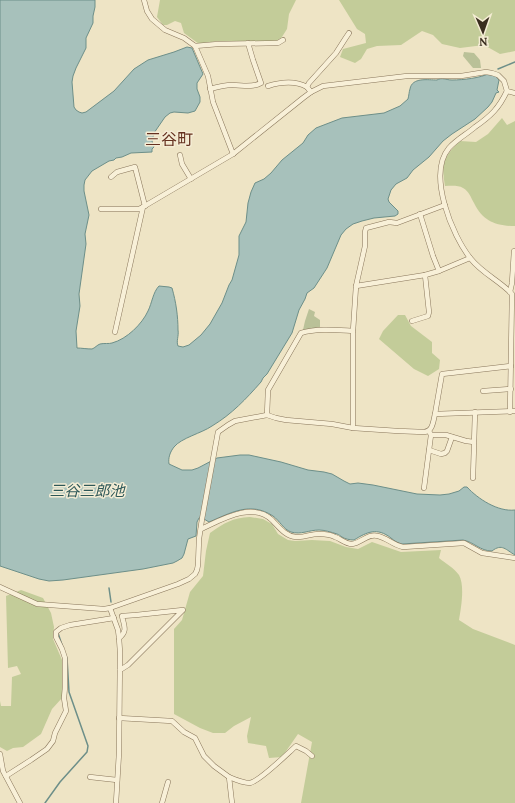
<svg xmlns="http://www.w3.org/2000/svg" width="515" height="803" viewBox="0 0 515 803" font-family="Lora,'Noto Sans JP',serif">
<style>
.green{fill:#c3cc99}
.cemetery{fill:#bac198}
.water{fill:#a7c1bb;stroke:#6d8f89}
.lines{fill:none;stroke-linecap:round;stroke-linejoin:round}
.stream{stroke:#6d8f89;stroke-width:1.5}
.street-casing{stroke:#89765b;stroke-width:5.5}
.street{stroke:#f8f0d8;stroke-width:4.5}
.labels{text-anchor:middle;dominant-baseline:central;stroke-width:3;stroke-linejoin:round;paint-order:stroke}
.water-label{font-size:15px;font-style:italic;fill:#2e5858;stroke:#f5edd5}
.quarter-label{font-size:16px;fill:#65311f;stroke:#f5edd5}
</style>
<rect width="100%" height="100%" fill="#eee4c5"/>
<g class="green">
<path d="M160 0H296L289 14 287 29 280 40 261 42 217 41 199 44 184 33 181 23 175 21 167 25H163L157 17Z"/>
<path d="M339 0H515V51L500 54 484 45 460 48 442 44 433 35 422 31 401 45 377 46 367 49 361 59 355 63 340 57 343 49 366 43 365 34 357 29Z"/>
<path d="M502 118 507 125 515 121V226C495 226 483 221 474 203 471 198 469 191 463 188 458 185 451 186 445 186 441 163 444 156 460 141L476 142 488 134Z"/>
<path d="M398 315H405L411 326 432 342V353L440 360 439 369 428 376 414 369 379 339 383 331Z"/>
<path d="M250 517 263 519 272 524 278 534 288 540 295 541 312 540 330 541 346 547 358 549 372 542 401 552 441 550 439 558C445 563 454 568 459 575 465 586 461 608 459 620L473 629 515 645V803H301L312 742 298 734 282 757 269 758 266 746 248 743 247 736 251 717 234 726 225 733H213L200 728 174 714V629L182 620 190 592 203 576 206 551 210 533C224 523 232 518 250 517Z"/>
<path d="M21 590 43 598 51 613 54 627 53 639 62 660V698L52 709 41 734 23 747 13 748 7 751 0 747V701L1 706H11L12 677 21 674 17 666 8 668 6 596Z"/>
</g>
<g class="cemetery">
<path d="M464 52 474 53 480 60 481 68H473L463 56Z"/>
<path d="M309 309 315 312 314 316 320 320V328L303 330 305 321Z"/>
</g>
<path class="water" d="M0 0H95V7L93 16V23L86 38V48L76 68 73 76 72 82 74 107 76 110 79 112 82 113 86 112 114 91 134 69 148 60 174 52 187 47 192 48 203 74 197 83V89L200 97V102L195 111 188 113 174 112 170 113 165 117 154 133 152 141 154 147 152 149V152L131 153 122 157 116 158 114 160 109 161 92 171 85 180 84 185V191L89 215 85 234 86 244 79 294 80 306 76 331 77 348C81 348 87 349 92 349 95 348 97 345 100 344 104 343 109 344 112 343 127 339 142 324 148 311 152 303 153 292 159 286L169 287 172 288C176 302 178 316 178 330 179 336 176 341 178 346L183 347 189 345 201 335 210 324 222 303 229 285 232 280 239 255V236L246 222 248 203 251 192 255 183 264 179 271 173 282 160 303 143 308 135 316 128 342 118 384 113 400 106 408 99C409 95 409 92 410 89 412 77 428 80 437 80 442 77 446 80 452 80 463 80 481 78 490 73L497 77 499 80 497 90 499 92 496 93 492 102 488 107 475 119 452 134 443 141 429 157 413 170 407 178 396 184 391 190 388 199 389 202 398 211V214L395 216 374 218 362 221 353 224 346 229 341 235 327 268 314 288 307 293 305 299 299 310 292 333 267 374 263 378 261 382C246 399 232 414 212 426 202 433 181 438 174 447 170 452 168 458 169 464L182 470H192L198 468 217 458 240 455H249L281 462 308 470 324 472 332 474 344 481 350 484 358 483 373 485 417 494 440 495 449 494 459 491 464 487H467C478 499 498 512 515 510V555C506 550 502 543 492 551 480 551 474 542 463 540L402 544C397 543 395 541 391 538 377 527 367 532 354 540 350 540 345 539 342 537 337 534 342 536 337 534 331 532 324 530 319 530 309 530 301 535 291 532 283 529 280 521 273 516 250 501 231 513 209 522L204 519 199 518 197 522 196 536 188 539 184 554 182 558 177 561 173 563 143 569 63 580 49 581 39 579 0 566Z"/>
<g class="lines">
<g class="stream">
<path d="M498 69 515 62"/>
<path d="M109 588 111 602"/>
<path d="M58 633 62 645"/>
<path d="M45 803 60 782 87 752 88 746 69 692 67 658"/>
</g>
<defs>
<g id="street">
<path d="M144 0 147 11 152 19 165 30 184 38 195 46 208 76 213 102 233 154 303 98 311 92 323 86 407 76H461L486 72 492 73 498 75 504 81 507 91 515 93"/>
<path d="M195 46 218 44 278 43 283 40"/>
<path d="M268 86C281 82 296 81 307 87"/>
<path d="M210 89C217 87 224 85 232 85 242 85 252 88 261 83L253 60 248 43"/>
<path d="M507 91C499 108 491 116 475 127 467 134 457 139 449 148 427 174 452 236 471 259 482 273 500 281 512 294L510 412"/>
<path d="M311 92 307 87 309 83 336 53 345 39 349 33"/>
<path d="M180 155 182 164 191 179"/>
<path d="M111 177 117 172 135 167 145 206"/>
<path d="M101 209H139L143 207"/>
<path d="M420 214 433 256 439 271"/>
<path d="M356 286 365 246V232L366 228 389 222 397 223 445 205"/>
<path d="M510 292 512 283 514 251"/>
<path d="M412 321 428 316 429 312 425 275"/>
<path d="M115 332 143 207 233 154"/>
<path d="M483 391 511 389"/>
<path d="M435 414 442 374 511 366"/>
<path d="M267 415 268 390 301 333C318 328 336 330 353 331"/>
<path d="M353 428V331L356 286 425 275 439 271 470 258"/>
<path d="M431 435H446L466 441 474 442"/>
<path d="M429 450 441 454 445 453 447 451 452 437"/>
<path d="M473 478 475 412"/>
<path d="M424 488 431 435 429 431"/>
<path d="M201 529C221 520 252 501 272 520 279 527 285 536 296 537 305 538 312 533 320 534 325 534 331 535 335 537 341 539 345 544 352 544 361 543 368 533 378 536 387 538 393 545 403 547L464 543 482 553 515 558"/>
<path d="M0 587 37 604 104 609 110 608 178 584 189 579 195 574 197 570 198 565 199 539 202 519 218 432 228 425 235 421 267 415 276 418 286 420 332 424 353 428 398 431 424 432C433 431 433 422 435 414L462 413 515 411"/>
<path d="M110 608 118 630 119 638 120 652 119 753 116 803"/>
<path d="M119 638C128 631 124 626 122 616L136 615 183 610 128 665 120 670"/>
<path d="M119 718 172 721 184 732 195 738 204 756 214 766 229 777 232 803"/>
<path d="M0 754 3 771 20 803"/>
<path d="M6 776 31 760 47 749 53 741 55 733 66 711 64 698 65 687V658L62 649 56 637V632L61 628 70 625 114 618"/>
<path d="M90 777 117 780"/>
<path d="M229 777C236 780 243 783 250 783 260 781 287 754 296 746L306 751 312 756"/>
<path d="M162 803 168 782"/>
</g>
</defs>
<use href="#street" class="street-casing"/>
<use href="#street" class="street"/>
</g>
<g class="labels">
<g class="water-label">
<text x="87" y="490">三谷三郎池</text>
</g>
<g class="quarter-label">
<text x="169" y="139">三谷町</text>
</g>
</g>
<g transform="translate(483 32) rotate(178)" stroke="#f5edd5" stroke-width="3" paint-order="stroke">
<path d="M0-3L7 15L0 10L-7 15Z" fill="#392d1f"/>
<text y="-6" font-size="11" font-weight="bold" text-anchor="middle" fill="#392d1f">N</text>
</g>
</svg>
